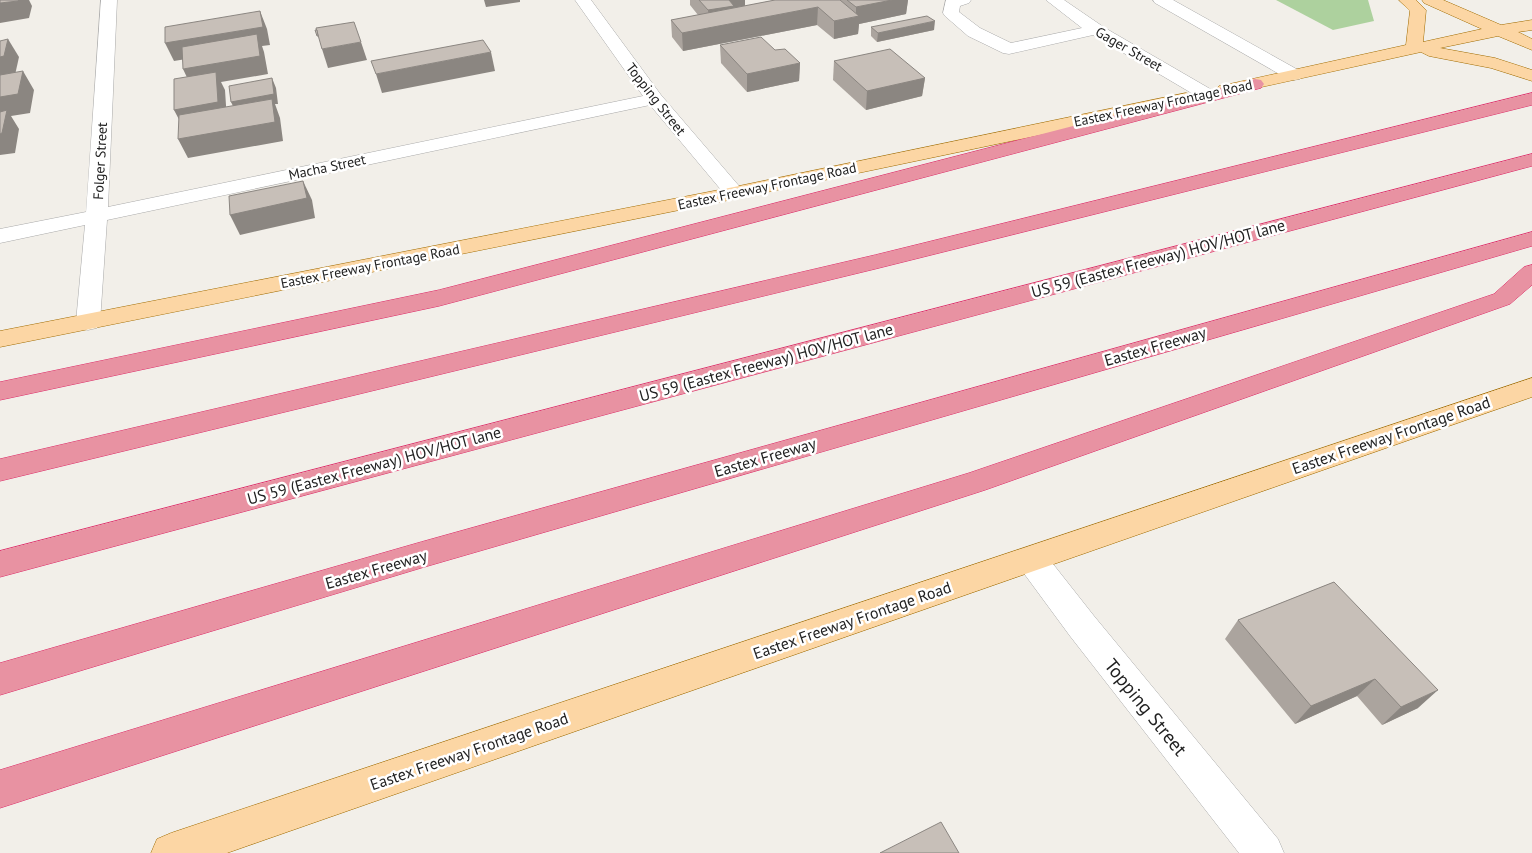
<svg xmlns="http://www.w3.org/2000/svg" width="1532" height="853" viewBox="0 0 1532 853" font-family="'PT Sans',sans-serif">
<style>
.forest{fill:#add19e}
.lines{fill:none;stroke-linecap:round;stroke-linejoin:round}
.minor-casing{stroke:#a9a9a9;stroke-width:1}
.major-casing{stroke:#a06b00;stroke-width:1}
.highway-casing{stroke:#dc2a67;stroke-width:1}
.minor{fill:#fff;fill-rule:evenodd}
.major{fill:#fcd6a4;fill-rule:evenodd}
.highway{fill:#e892a2;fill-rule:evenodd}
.wall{fill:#aba49e}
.shaded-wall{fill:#8b8681}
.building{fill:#c7bfb8;stroke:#8b8681}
.labels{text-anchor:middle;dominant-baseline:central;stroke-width:5;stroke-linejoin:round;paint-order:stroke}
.far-street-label{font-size:14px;fill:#222;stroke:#fff}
.street-label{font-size:16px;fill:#222;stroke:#fff}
.near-street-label{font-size:19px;fill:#222;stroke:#fff}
</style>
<rect width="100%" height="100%" fill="#f2efe9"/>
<path class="forest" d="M1276 0H1368L1374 21 1333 30Z"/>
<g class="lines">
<defs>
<g id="minor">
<path d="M101 0H117L108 207 643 96 575 0H591L661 95 745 193 741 197 734 199 727 197 650 105 107 220 100 322 97 328 88 330 79 328 76 322 85 225 0 243V229L86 212Z"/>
<path d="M946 0H971L969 3 960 6 959 12 980 28 1011 43 1082 28 1046 0H1064L1105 28 1212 90 1215 94 1212 98 1206 99 1200 98 1093 35 1009 54 1003 53 968 36 945 16 943 13Z"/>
<path d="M1153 0H1173L1300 71 1303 75 1300 79 1294 80 1288 79 1155 3Z"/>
<path d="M1031 546 1042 550 1094 616 1278 839 1284 853H1239L1070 636 1020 568 1015 559 1020 550Z"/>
</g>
<g id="major">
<path d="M1399 0H1416L1426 10 1423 42 1482 29 1424 3 1422 0H1443L1501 25 1532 20V30L1518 32 1532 39V50L1498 36 1440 48 1495 58 1532 70V81L1491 68 1429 56 1421 52 1225 95 1219 94 1216 90 1219 86 1225 85 1406 45 1410 11Z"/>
<path d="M1186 93 1193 95 1195 99 1193 103 734 199 0 347V331L734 187Z"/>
<path d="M1532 378V397L227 853H151L157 839 171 833Z"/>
</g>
<g id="highway">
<path d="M1255 79 1261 80 1264 84 1261 88 439 306 0 400V382L439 290Z"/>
<path d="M1532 93V105L875 269 0 481V459L875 255Z"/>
<path d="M1532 154V166L0 577V551Z"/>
<path d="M1532 232V246L421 568 0 695V663L421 542Z"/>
<path d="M1532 265V285L1510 304 985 490 0 808V770L969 473 1494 294 1524 267Z"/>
</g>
</defs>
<use href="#minor" class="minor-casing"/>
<use href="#major" class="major-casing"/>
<use href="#highway" class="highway-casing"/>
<use href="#minor" class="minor"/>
<use href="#major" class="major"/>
<use href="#highway" class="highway"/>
</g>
<g class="wall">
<path d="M690 0H745V6L775 0H908L906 14 859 24 858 34 834 39 817 25 683 51 672 37 671 20 698 15 690 5Z"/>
<path d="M871 27 934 30 877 42 871 36Z"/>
<path d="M720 45 775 50 800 63 799 81 747 92 721 63Z"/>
<path d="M834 61 925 78 922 96 866 110 833 80Z"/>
<path d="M1334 582 1418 708 1382 725 1357 696 1295 724 1225 639 1238 620Z"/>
</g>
<g class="shaded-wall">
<path d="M19 0H29L32 6 29 18 0 23V3Z"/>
<path d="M484 0H520V2L486 7Z"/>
<path d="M727 0H745V13L709 28 708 10Z"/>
<path d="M892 0H908L906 14 859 24 858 34 834 39V21L856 17V7Z"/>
<path d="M818 7 817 25 683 51 682 33Z"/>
<path d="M260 11 267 29 270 45 262 46 264 52 268 74 221 82 225 90 227 121 184 129 174 110 192 88 183 69 259 47 174 61 165 43Z"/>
<path d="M935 21 934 30 877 42 878 33Z"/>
<path d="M8 39 19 57 15 75 0 77V57Z"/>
<path d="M361 42 367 60 328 68 322 49Z"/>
<path d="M491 52 495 71 382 93 376 74Z"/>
<path d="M800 63 799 81 747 92V74Z"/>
<path d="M23 71 34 90 30 113 11 116 19 129 15 153 0 155V97Z"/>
<path d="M272 78 276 88 278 104H275L280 118 283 141 188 158 178 139 236 112 231 102Z"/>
<path d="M925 78 922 96 866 110 867 91Z"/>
<path d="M303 181 312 200 315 218 240 235 230 215Z"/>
<path d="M1375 679 1357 696 1295 724 1311 706Z"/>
<path d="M1438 690 1418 708 1382 725 1401 707Z"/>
</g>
<g class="building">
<path d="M0 0H19L18 1 0 3Z"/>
<path d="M699 0H729L734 6 708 10Z"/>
<path d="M775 0H840L859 16 834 21 818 7 682 33 671 20Z"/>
<path d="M847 0H892L856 7Z"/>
<path d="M260 11 263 27 165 43V27Z"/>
<path d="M927 16 935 21 878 33 871 27Z"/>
<path d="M354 22 361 42 322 49 316 28Z"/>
<path d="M315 30H317L318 36H317Z"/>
<path d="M257 34 260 56 183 69 182 47Z"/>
<path d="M761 37 775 50 785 49 800 63 747 74 720 45Z"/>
<path d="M8 39 4 56 0 57V41Z"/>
<path d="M483 40 491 52 376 74 371 61Z"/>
<path d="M890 49 925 78 867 91 834 61Z"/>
<path d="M23 71 18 94 0 97V75Z"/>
<path d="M216 72 218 102 174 110V79Z"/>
<path d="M272 78 274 94 231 102 229 86Z"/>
<path d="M272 99 275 122 178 139 179 115Z"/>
<path d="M7 110 2 133 0 134V112Z"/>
<path d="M303 181 307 198 230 215 229 196Z"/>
<path d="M1334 582 1438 690 1401 707 1375 679 1311 706 1238 620Z"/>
<path d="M941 822 959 853H880Z"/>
</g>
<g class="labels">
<g class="far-street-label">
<text transform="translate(1129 49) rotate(30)">Gager Street</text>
<text transform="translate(656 99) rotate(52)">Topping Street</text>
<text transform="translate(1163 103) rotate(-12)">Eastex Freeway Frontage Road</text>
<text transform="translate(100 161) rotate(-87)">Folger Street</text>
<text transform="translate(327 167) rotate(-12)">Macha Street</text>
<text transform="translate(767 186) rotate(-12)">Eastex Freeway Frontage Road</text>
<text transform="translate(370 266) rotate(-11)">Eastex Freeway Frontage Road</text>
</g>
<g class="street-label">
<text transform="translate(1158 258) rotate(-15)">US 59 (Eastex Freeway) HOV/HOT lane</text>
<text transform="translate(1155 346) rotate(-16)">Eastex Freeway</text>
<text transform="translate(766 362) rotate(-15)">US 59 (Eastex Freeway) HOV/HOT lane</text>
<text transform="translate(1391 435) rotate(-19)">Eastex Freeway Frontage Road</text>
<text transform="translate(765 457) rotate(-16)">Eastex Freeway</text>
<text transform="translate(374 465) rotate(-15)">US 59 (Eastex Freeway) HOV/HOT lane</text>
<text transform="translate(376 569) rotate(-16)">Eastex Freeway</text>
<text transform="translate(852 620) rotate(-19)">Eastex Freeway Frontage Road</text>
<text transform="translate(469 751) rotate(-19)">Eastex Freeway Frontage Road</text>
</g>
<g class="near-street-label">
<text transform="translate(1146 707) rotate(51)">Topping Street</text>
</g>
</g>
</svg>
